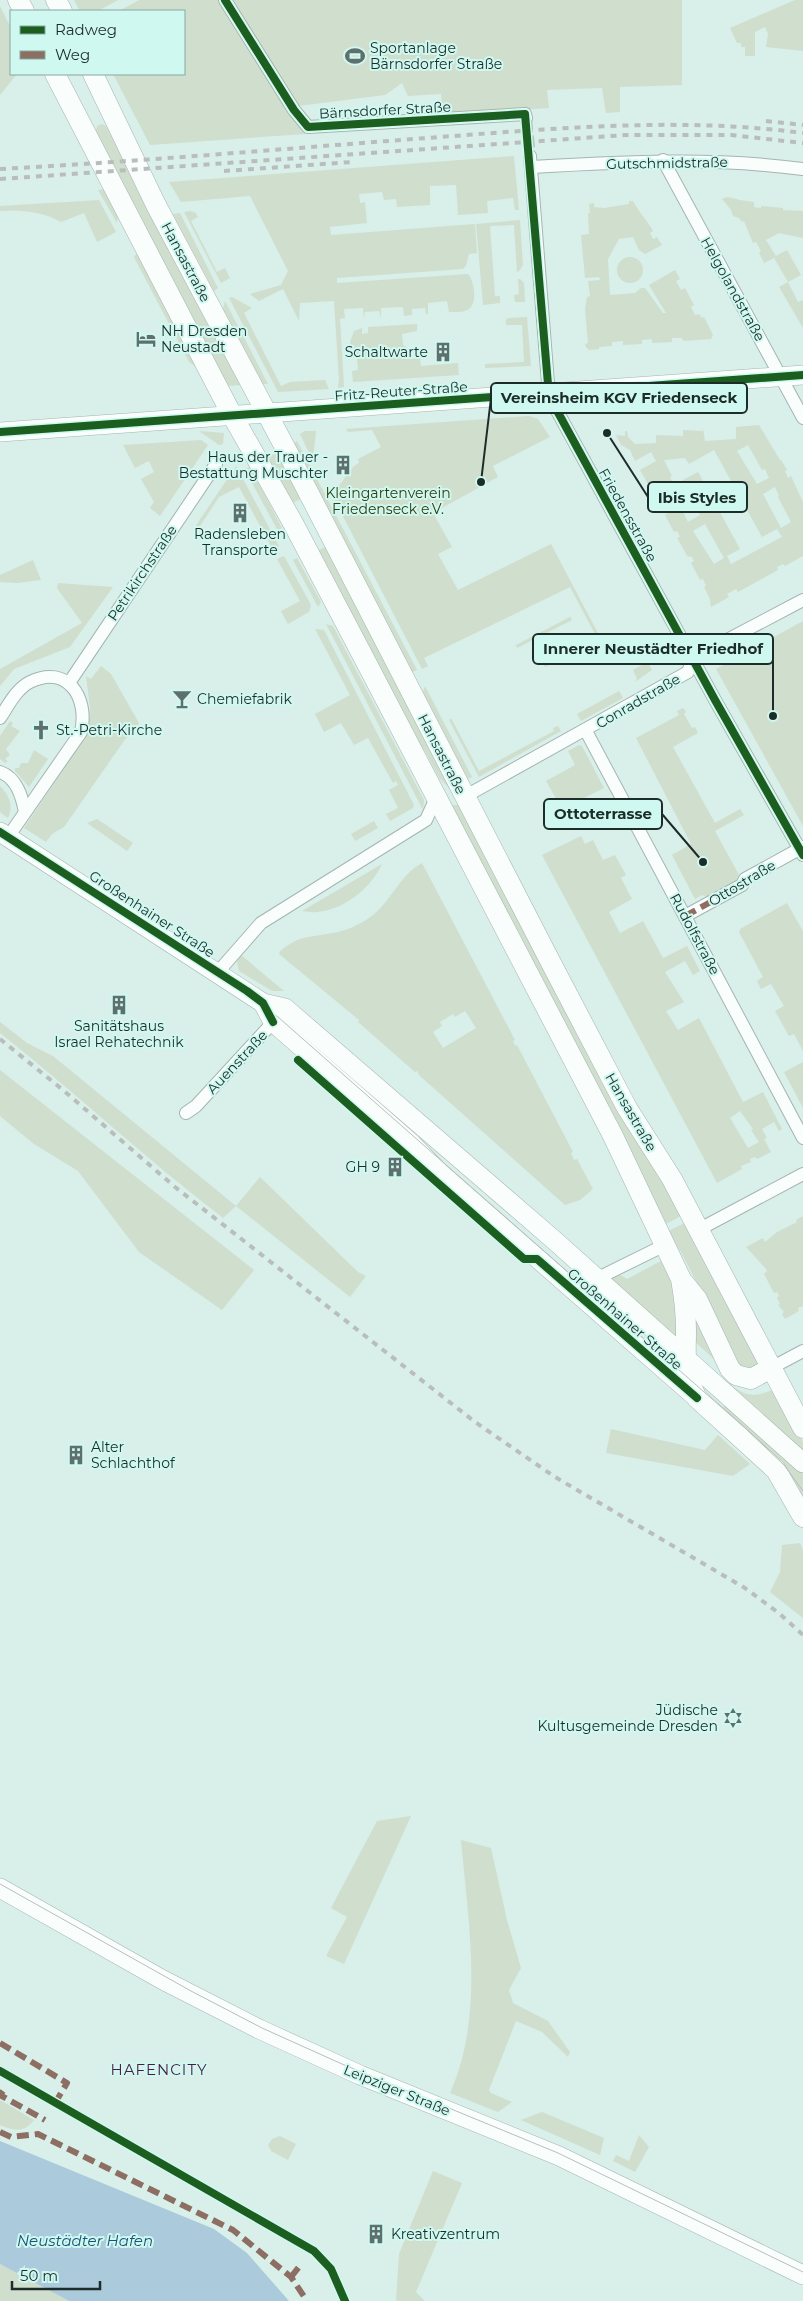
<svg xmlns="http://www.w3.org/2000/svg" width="803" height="2301" viewBox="0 0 803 2301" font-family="Montserrat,sans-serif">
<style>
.green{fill:#d0dece;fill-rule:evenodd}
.water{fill:#abcadb}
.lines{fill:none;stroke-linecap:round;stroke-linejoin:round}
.street-tunnel{stroke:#b3c8c3;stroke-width:12;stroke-dasharray:12 6;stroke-linecap:butt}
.street-casing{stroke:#a4b5b1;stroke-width:14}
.secondary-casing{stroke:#a4b5b1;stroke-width:20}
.primary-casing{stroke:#a4b5b1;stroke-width:21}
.street{stroke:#f9fdfc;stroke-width:12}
.secondary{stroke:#f9fdfc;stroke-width:19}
.primary{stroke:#f9fdfc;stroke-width:20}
.tram{stroke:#b9bebd;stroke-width:1}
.rail{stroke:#b9bebd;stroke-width:4;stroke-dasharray:6 6;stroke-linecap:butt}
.quiet{stroke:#8d6e63;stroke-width:6;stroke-dasharray:12 6;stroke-linecap:butt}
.cycleway-casing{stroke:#cff9f0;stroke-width:11}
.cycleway{stroke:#1b5e20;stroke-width:8}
.labels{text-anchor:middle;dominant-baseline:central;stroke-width:4;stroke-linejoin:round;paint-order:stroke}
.poi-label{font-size:14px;fill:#1c2c29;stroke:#cff9f0;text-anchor:start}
.street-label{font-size:14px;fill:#1c2c29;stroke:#cff9f0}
.park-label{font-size:14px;fill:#313b0e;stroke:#cff9f0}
.neighbourhood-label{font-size:15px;letter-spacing:1px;fill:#4d1a48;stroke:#cff9f0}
.water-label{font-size:15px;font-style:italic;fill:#1a5378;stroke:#cff9f0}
.leader{fill:none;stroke:#1c2c29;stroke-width:2}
.callout-dot{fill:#1c2c29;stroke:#cff9f0;stroke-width:2}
.callout{fill:#cff9f0;stroke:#1c2c29;stroke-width:2}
.callout-label{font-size:15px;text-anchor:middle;font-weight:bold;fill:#1c2c29}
</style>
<rect width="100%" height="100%" fill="#d9efea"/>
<g class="green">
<path d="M74 0H118L98 11H80Z"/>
<path d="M139 0H219L288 111 305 134 150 145 113 74H184V11H119Z"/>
<path d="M230 0H682V85L620 87V112L606 113 602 88 547 90 549 108 443 115 441 94 408 96 402 83 385 95 298 106Z"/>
<path d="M795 0H803V51L766 47 768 34 765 27 755 32V56H745V47H741V43H737L730 28Z"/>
<path d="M0 6 11 28V74H17L0 95Z"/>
<path d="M102 124 106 126 243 385 228 386 96 131 97 126Z"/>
<path d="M514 156 519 210H515L513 198 487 201 488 213 458 215 456 185 430 186V205L397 207 396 199 384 200 382 192 359 194 360 203 365 202 367 223 330 227 331 235 475 224 477 253 469 254 466 266 463 269 337 278V283L468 274C474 281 478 302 469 309 464 313 455 312 449 312L447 301 428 303V314H426L425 308 412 309V315L404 316 403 307 381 308V318L379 311 365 312 364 319 363 308 344 309 345 318 340 319 344 387 338 388 339 380 334 301 300 303 299 321 283 289 259 301 250 294 281 285 288 271 250 196 181 202 169 182Z"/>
<path d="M105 189 118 215 117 223 98 190Z"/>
<path d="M727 197C737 199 743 201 754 202V207L761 208V206L783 208V210L803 211V238L779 233 766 240 776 256 787 250 801 275 788 282 798 302 803 300V328L779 287 788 282 774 258 764 263 759 253 761 251 756 242 753 243 744 221 742 222 739 218 733 216 731 210 722 199Z"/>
<path d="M99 200 116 232 97 242 84 213 61 222C44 212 20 209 0 211V206Z"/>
<path d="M629 201H633C640 214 647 220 653 231L650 233 653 239 657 237 662 245 645 254 639 250 633 237 619 239 608 259 610 295 635 293 641 288H645L663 313H666L649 285 675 270 680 279 676 281 681 290 685 288 694 305 691 307 695 315 699 314 702 318 704 317 713 335 711 339 683 341 682 338H672V342L652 343V339L642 340V344L623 345V341L612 342V346L599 347V349L589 350 586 347 585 344 588 343 585 309 587 297 590 296 588 281 600 280 599 277 585 278 581 235 589 234 588 213H590L589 204 594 203V207L604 208 629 204Z"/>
<path d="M190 211 196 213 198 217 191 221 217 272 225 268 230 278 221 283 184 212Z"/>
<path d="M180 213 218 288 214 291 173 214Z"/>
<path d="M520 220 523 265 519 271 517 272 514 225 490 226 495 296H500V303L483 305 476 224Z"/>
<path d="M138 252 200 370 189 362 134 257Z"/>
<circle cx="630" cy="270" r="13"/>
<path d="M518 279H520L524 283 525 302H515L514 295 519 294Z"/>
<path d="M232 297 252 308 244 313 281 386 290 382 325 380 329 389 278 392 229 298Z"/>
<path d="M225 301 268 384H263L223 309Z"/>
<path d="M527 317 531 366 485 368V364L524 362 522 325H506V320L508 318Z"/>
<path d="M417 324V331L402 334 403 345 409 349 410 359 420 358 421 366 458 363 459 375 353 382 352 371 358 370 357 358H351L350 342 354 331 362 328V334L368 333V327Z"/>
<path d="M529 416 538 419 550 437 493 466 498 477 433 513 452 547 438 554 458 590 551 544 601 639 545 667 541 660 595 634 570 587 424 658 428 666 422 669 332 495 353 467 359 463 358 459 381 447 372 430 348 432 346 429Z"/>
<path d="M759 425 780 460H781L787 470 785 471 788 478 791 476 803 502V556L785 566 783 564 777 567 778 570 738 592 736 589 727 594 729 597 711 607 710 599 704 587 706 586 703 579 700 580 691 563 694 561 691 556 688 557 677 538 680 537 677 531 674 532 665 515 668 513 660 498 657 500 640 470 656 461 651 452 635 461 630 450 621 445 616 435 625 436V431H627L628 437 635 444 656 443V435L683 436V430L702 431 703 429 705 441 736 439V427ZM748 445 762 470 765 469 769 478 757 484 737 451ZM714 450 762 537 777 529 782 537 731 564 727 556 740 549 698 472 681 481 700 515 688 522 671 487 674 485 670 477 672 476 664 460 685 458 689 464ZM775 487 779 496 778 497 791 522 781 528 763 494ZM705 524 724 558 714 564 693 531Z"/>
<path d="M199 431 224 433 223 444 219 445Z"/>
<path d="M305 431H316L313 461 300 434Z"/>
<path d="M201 440 208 445 160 516 150 508 154 502 141 479 154 472 149 461 135 468 123 445Z"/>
<path d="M297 441 417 670 412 672 293 444Z"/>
<path d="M278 452 302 498 291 504 266 458Z"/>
<path d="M236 466 279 546 273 550 239 487 219 497 200 526 195 527Z"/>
<path d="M250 466 282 528 278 531 245 470Z"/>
<path d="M327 546 453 792 439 778 425 751 405 727 315 552Z"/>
<path d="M284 556 311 605 309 612 288 624 281 611 300 601 277 559Z"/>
<path d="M297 558 321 602 318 607 293 560Z"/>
<path d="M33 560 41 580 17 583 0 582V575Z"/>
<path d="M58 583 113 587 70 647 14 669 0 686V669L82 623 57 588Z"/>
<path d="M570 617 572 620 517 648 516 645Z"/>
<path d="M803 621V826L716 669Z"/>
<path d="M326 624 333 626 424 800 423 810Z"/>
<path d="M315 629 324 630 414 805 413 808 390 821 386 814 398 808 389 790 398 785 396 781 393 783 368 738 354 745 341 723 324 732 315 714 350 695Z"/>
<path d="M639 645 652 670 635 682 637 679 633 670 642 665 641 663 638 664 631 650Z"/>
<path d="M101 666 111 674 139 723 134 734 126 738 64 827 52 834 46 842 24 828 85 737 88 729 90 708 86 676 91 679Z"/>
<path d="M425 686 472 777 468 779 423 692Z"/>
<path d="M619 691 623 698 581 721 577 714Z"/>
<path d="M683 708 686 712 684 714 692 728 695 727 698 733 673 747 715 823 740 809 744 815 715 831 739 875 734 885 710 898 702 895 695 899 672 855 691 844 636 738 679 715 677 711Z"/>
<path d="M451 718 479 771 554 731 553 728 558 726 561 731 479 777 449 720Z"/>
<path d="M10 721 13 723 11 726 20 731 6 749 10 755 5 759 8 761 5 763 0 759V736Z"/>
<path d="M579 745 582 746 604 788 562 809 546 781 575 765 568 751Z"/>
<path d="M34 750 48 759 29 787 15 771V768H19L21 763H28Z"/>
<path d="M0 786C9 795 14 805 8 818L0 812Z"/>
<path d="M447 805H462L683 1215 662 1226Z"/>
<path d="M97 819 133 843 127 851 87 823Z"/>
<path d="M374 821 378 828 355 841 351 834Z"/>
<path d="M581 836 585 844 593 840 603 860 615 855 626 875 621 878 632 899 609 912 620 933 643 921 663 958 687 946 700 971 693 975 685 961 665 972 684 1002 666 1011 678 1030 699 1018 743 1102 763 1092 782 1129 779 1131 774 1122 762 1129 767 1138 764 1139 771 1152 757 1159 755 1157 750 1159 751 1162 741 1166 742 1169 717 1183 542 855ZM740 1111 753 1129 751 1130 759 1142 748 1148 730 1118Z"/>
<path d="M422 863 515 1040 513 1041 515 1046 517 1045 573 1152 571 1153 574 1160 577 1159 593 1189 580 1200 565 1205 420 1076 417 1071 415 1072 358 1022 359 1020 279 954 280 951C285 947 295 940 303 938 328 933 346 934 369 918 391 903 399 875 422 863ZM465 1011 476 1028 443 1048 433 1032 442 1026 440 1022 453 1014 455 1017Z"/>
<path d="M382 864C369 892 334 918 302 911Z"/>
<path d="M787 903 803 931V1051L794 1034 789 1036 775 1011 784 1006 771 984 761 989 757 981 763 977 739 932 740 929Z"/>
<path d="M241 955 284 991H272L239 971 237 962Z"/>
<path d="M0 1022 27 1043 53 1056 236 1206 260 1177 358 1272 366 1276 350 1297 236 1206 223 1218C146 1159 76 1093 0 1033Z"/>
<path d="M803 1062V1108L784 1072Z"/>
<path d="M0 1070 254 1270 222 1310 139 1252 78 1171 34 1144 0 1116Z"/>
<path d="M803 1216V1306L798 1308 799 1311 785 1319 782 1314 784 1312 778 1305 780 1304 777 1298 779 1296 777 1292 774 1293 764 1274 767 1271 766 1269 746 1247 763 1238 765 1242 777 1232 797 1222 796 1220Z"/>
<path d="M687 1222 760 1363 743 1373 681 1252 666 1232Z"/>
<path d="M661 1252 673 1279 678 1338 609 1280 619 1274 627 1279 661 1261 658 1254Z"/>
<path d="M694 1311 725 1369 694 1341Z"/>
<path d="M725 1380C745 1396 750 1399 775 1389L803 1442V1453L722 1383Z"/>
<path d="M727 1402 803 1468V1504L721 1410Z"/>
<path d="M611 1429 705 1450 718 1435 750 1464 733 1476 606 1453Z"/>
<path d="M800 1543 803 1550V1618L770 1592 780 1572 782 1545Z"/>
<path d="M411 1816 344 1964 326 1956 347 1917 331 1908 377 1821Z"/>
<path d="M461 1840 491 1848 507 1920 521 1968 509 1990 513 2003 548 2021 570 2052 568 2057 542 2032 516 2021 489 2090 491 2093 512 2102 498 2112 450 2093C485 2015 468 1921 461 1840Z"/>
<path d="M0 2100 34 2120C24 2133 14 2131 0 2125Z"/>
<path d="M542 2112 604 2138 600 2155 521 2120Z"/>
<path d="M639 2135 649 2147 635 2172 613 2161 616 2155 629 2161Z"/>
<path d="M280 2136 296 2144 288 2160 271 2151 268 2145 272 2139Z"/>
<path d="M433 2171 462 2183 416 2292 425 2301H396L399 2254Z"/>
<path d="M0 2264 69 2301H0Z"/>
</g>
<path class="water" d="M0 2141 214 2229 247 2253 289 2301H69L0 2264Z"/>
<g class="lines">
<path class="street-tunnel" d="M526 118 530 156"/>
<defs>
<g id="street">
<path d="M225 0 294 110 308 127 525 114 526 118"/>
<path d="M530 156 549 396 715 700 803 855"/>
<path d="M663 160 803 418"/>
<path d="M531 167C622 162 712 157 803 169"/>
<path d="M69 683 216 464"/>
<path d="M0 718C8 706 16 689 30 682 67 664 89 697 81 732L8 837"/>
<path d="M586 731 803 1138"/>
<path d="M0 772C17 778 22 797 25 812"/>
<path d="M464 797 688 672 693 658 803 600"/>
<path d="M685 916 742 885 745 879 803 847"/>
<path d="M218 972 261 923 426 820 436 798"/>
<path d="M186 1113 196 1106 277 1018"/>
<path d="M698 1230 803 1174"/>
<path d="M596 1279 665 1245"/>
<path d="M771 1368 803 1351"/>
</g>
<g id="secondary">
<path d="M0 432 803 375"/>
<path d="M0 832 263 1003 285 1008 554 1240 803 1463"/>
<path d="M263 1003 273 1022 412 1144 441 1174 697 1398"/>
<path d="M0 1888 163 1980 259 2029 360 2075 559 2156 803 2275"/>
</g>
<g id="primary">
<path d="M18 0 24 11"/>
<path d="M56 0 62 11"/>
<path d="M55 74 232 415 293 523 366 662 613 1136 681 1279C684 1296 686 1313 686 1330 686 1359 683 1372 697 1398L776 1470 803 1517"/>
<path d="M93 74 156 205 288 453 549 959 627 1108 672 1179 803 1428"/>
<path d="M684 1283 697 1299 730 1369 736 1375 751 1379 771 1368"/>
</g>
</defs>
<use href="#street" class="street-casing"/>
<use href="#secondary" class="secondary-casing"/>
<use href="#primary" class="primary-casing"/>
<use href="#street" class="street"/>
<use href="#secondary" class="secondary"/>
<use href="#primary" class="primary"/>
<g class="tram">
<path d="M0 435 803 378"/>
<path d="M0 828 21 842"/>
<path d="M0 837 30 854 217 973 278 1017 745 1428 784 1465 803 1491"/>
<path d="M0 1884 191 1991 262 2028 342 2064 558 2153 803 2272"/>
</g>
<g class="rail">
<path d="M766 121 803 125"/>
<path d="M0 169C147 161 293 148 440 137 560 128 683 117 803 133"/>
<path d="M224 171 352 162"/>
<path d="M0 179 626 135H731L803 143"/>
<path d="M0 1039 63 1090 175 1187 475 1422 555 1477 745 1588 780 1614 803 1635"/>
</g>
<g class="quiet">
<path d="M685 916 742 885 745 879"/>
<path d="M0 2043 67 2083 55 2103"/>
<path d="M3 2091 0 2095 45 2120"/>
<path d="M0 2132 11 2137 38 2134 233 2230 291 2277 307 2301"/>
<path d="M291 2277 302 2263"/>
</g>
<defs>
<g id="cycleway">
<path d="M225 0 294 110 308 127 525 114 549 396 715 700 803 855"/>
<path d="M0 432 803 375"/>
<path d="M0 832 247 991 263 1003 273 1022"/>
<path d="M298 1060 524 1259H537L697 1398"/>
<path d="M0 2071 314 2251 331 2269 345 2301"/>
</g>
</defs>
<use href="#cycleway" class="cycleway-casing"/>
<use href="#cycleway" class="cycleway"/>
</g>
<defs>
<symbol id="stadium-bare" viewBox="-9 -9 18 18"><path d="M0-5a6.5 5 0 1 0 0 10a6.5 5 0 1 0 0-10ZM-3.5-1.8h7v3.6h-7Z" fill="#5e706d" stroke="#cff9f0" stroke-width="2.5" paint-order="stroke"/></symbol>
<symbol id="hotel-bare" viewBox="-9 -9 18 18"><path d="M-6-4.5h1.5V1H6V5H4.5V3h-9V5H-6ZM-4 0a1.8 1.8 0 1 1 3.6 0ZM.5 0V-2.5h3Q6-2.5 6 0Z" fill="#5e706d" stroke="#cff9f0" stroke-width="2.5" paint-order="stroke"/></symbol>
<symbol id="building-bare" viewBox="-9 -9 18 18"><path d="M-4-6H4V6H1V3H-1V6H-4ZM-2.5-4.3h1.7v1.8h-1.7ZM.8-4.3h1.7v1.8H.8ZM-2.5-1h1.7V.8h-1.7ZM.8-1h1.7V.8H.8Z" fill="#5e706d" stroke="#cff9f0" stroke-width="2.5" paint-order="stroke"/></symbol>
<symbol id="bar-bare" viewBox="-9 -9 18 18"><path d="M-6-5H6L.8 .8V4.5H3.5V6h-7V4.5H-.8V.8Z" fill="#5e706d" stroke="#cff9f0" stroke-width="2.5" paint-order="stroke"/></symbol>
<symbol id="church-bare" viewBox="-9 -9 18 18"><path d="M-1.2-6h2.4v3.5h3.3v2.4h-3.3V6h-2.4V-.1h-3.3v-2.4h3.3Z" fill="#5e706d" stroke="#cff9f0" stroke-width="2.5" paint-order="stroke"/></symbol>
<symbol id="synagogue-bare" viewBox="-9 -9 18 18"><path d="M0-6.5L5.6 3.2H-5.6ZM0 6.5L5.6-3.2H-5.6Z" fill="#5e706d" stroke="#cff9f0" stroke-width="2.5" paint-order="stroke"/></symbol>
</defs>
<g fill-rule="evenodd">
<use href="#stadium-bare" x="341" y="42" width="28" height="28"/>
<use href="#hotel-bare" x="132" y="325" width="28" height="28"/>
<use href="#building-bare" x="429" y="338" width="28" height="28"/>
<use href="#building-bare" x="329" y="451" width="28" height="28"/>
<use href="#building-bare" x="226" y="499" width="28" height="28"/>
<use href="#bar-bare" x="168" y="685" width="28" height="28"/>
<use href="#church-bare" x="27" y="716" width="28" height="28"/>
<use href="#building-bare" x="105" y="991" width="28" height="28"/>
<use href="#building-bare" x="381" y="1153" width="28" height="28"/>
<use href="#building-bare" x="62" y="1441" width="28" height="28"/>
<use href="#synagogue-bare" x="719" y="1704" width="28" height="28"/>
<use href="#building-bare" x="362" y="2220" width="28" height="28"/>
</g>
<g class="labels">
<g class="poi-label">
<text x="370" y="48">Sportanlage<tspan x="370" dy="16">Bärnsdorfer Straße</tspan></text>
<text x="161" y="331">NH Dresden<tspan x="161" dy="16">Neustadt</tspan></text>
<text x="428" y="352" text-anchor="end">Schaltwarte</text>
<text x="328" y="457" text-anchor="end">Haus der Trauer -<tspan x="328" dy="16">Bestattung Muschter</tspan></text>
<text x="240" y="534" text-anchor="middle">Radensleben<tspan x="240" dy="16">Transporte</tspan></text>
<text x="197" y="699">Chemiefabrik</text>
<text x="56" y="730">St.-Petri-Kirche</text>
<text x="119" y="1026" text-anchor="middle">Sanitätshaus<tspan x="119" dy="16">Israel Rehatechnik</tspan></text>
<text x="380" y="1167" text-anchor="end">GH 9</text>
<text x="91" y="1447">Alter<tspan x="91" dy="16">Schlachthof</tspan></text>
<text x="718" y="1710" text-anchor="end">Jüdische<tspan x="718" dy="16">Kultusgemeinde Dresden</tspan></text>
<text x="391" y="2234">Kreativzentrum</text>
</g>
<g class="street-label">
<text transform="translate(385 110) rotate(-3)">Bärnsdorfer Straße</text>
<text transform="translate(667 163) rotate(-1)">Gutschmidstraße</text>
<text transform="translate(186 262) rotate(62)">Hansastraße</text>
<text transform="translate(733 289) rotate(61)">Helgolandstraße</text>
<text transform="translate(401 391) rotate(-4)">Fritz-Reuter-Straße</text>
<text transform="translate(628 515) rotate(61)">Friedensstraße</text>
<text transform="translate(142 573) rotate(-56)">Petrikirchstraße</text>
<text transform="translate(638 701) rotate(-30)">Conradstraße</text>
<text transform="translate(442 754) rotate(63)">Hansastraße</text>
<text transform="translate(742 883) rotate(-31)">Ottostraße</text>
<text transform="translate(152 914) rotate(33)">Großenhainer Straße</text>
<text transform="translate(695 934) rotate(62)">Rudolfstraße</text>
<text transform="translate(237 1062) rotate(-47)">Auenstraße</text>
<text transform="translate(631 1112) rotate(60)">Hansastraße</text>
<text transform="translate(625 1319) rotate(41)">Großenhainer Straße</text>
<text transform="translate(397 2090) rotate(22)">Leipziger Straße</text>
</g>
<g class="park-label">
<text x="388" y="493">Kleingartenverein<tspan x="388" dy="16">Friedenseck e.V.</tspan></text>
</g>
<g class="neighbourhood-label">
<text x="159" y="2069">HAFENCITY</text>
</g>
<g class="water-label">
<text x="85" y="2240">Neustädter Hafen</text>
</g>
</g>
<path class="leader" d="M481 482L491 398M607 433L648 497M773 716L773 649M703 862L662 814"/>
<g class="callout-dot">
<circle cx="481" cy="482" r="5"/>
<circle cx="607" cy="433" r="5"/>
<circle cx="773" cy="716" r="5"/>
<circle cx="703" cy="862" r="5"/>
</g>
<g class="callout">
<rect x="491" y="383" width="256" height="30" rx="5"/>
<rect x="648" y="482" width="99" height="30" rx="5"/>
<rect x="533" y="634" width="240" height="30" rx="5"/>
<rect x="544" y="799" width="118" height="30" rx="5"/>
</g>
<g class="callout-label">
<text x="619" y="403">Vereinsheim KGV Friedenseck</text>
<text x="697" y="503">Ibis Styles</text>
<text x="653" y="654">Innerer Neustädter Friedhof</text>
<text x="603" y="819">Ottoterrasse</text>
</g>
<rect x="10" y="10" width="175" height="65" fill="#cff9f0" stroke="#87a7a0"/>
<rect x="20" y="26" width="25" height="8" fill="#1b5e20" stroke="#87a7a0"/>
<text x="55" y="35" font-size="15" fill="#1c2c29">Radweg</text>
<rect x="20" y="51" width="25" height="8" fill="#8d6e63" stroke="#87a7a0"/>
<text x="55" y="60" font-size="15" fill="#1c2c29">Weg</text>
<path d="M12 2281v8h88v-8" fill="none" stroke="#1c2c29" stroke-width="2.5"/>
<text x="20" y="2281" font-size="15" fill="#1c2c29" stroke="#cff9f0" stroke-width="4" paint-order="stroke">50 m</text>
</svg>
